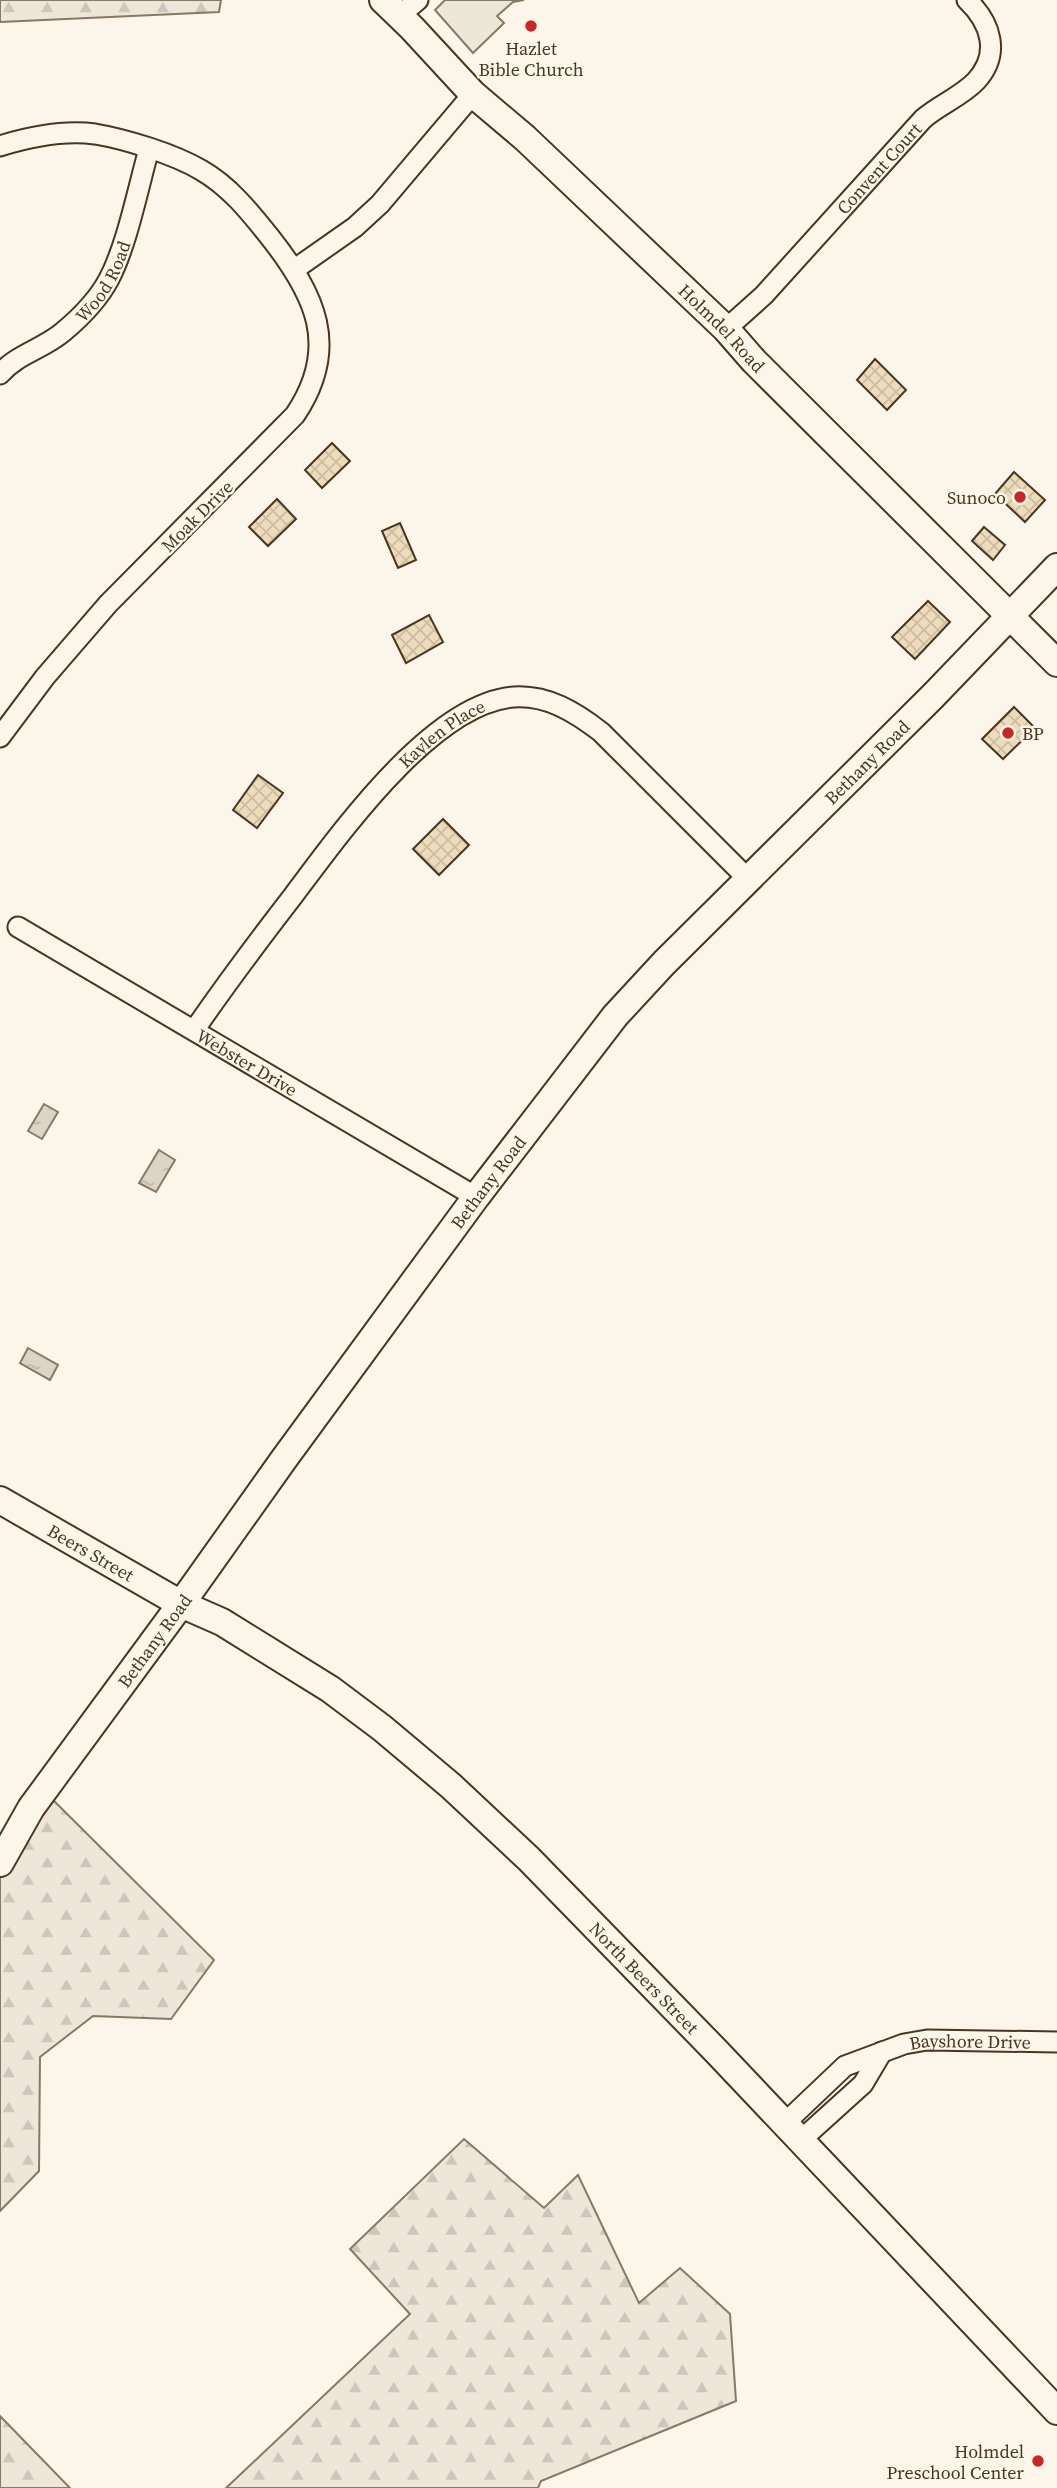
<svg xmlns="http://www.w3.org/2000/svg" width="1057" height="2488" viewBox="0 0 1057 2488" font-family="'Source Serif 4',serif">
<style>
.forest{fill:url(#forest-firs);stroke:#887966;stroke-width:2}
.parking{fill:#ede7d9;stroke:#887966;stroke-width:2}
.water{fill:url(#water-ripples);stroke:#887966;stroke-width:2}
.building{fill:url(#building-cross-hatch);stroke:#4a3520;stroke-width:2}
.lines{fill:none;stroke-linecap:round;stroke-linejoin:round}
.street-casing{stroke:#4a3520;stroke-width:23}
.secondary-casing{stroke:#4a3520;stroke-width:30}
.street{stroke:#fbf6e9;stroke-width:19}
.secondary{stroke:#fbf6e9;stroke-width:26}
.poi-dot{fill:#c62828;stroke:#fbf6e9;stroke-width:2.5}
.labels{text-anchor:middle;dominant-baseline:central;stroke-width:5;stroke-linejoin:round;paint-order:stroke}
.poi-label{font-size:18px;fill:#4a3520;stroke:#fbf6e9;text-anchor:end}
.street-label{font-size:18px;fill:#4a3520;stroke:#fbf6e9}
</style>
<defs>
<pattern id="forest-firs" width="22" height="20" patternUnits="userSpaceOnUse" patternTransform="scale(1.75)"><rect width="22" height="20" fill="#ede6d9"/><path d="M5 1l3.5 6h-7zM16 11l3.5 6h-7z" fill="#cdc6ba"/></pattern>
<pattern id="water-ripples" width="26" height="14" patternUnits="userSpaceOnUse" patternTransform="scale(1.75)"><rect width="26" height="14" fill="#dcd4c6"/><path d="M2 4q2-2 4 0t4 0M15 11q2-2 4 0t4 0" fill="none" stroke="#beb7aa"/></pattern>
<pattern id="building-cross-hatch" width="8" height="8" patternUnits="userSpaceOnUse" patternTransform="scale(1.75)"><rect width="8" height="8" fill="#ecdcbc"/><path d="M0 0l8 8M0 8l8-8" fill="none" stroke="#ccbda1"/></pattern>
</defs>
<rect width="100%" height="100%" fill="#fbf6e9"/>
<g class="forest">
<path d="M0 0H221L219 12 0 22Z"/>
<path d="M42 1789 214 1960 171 2019 93 2016 40 2057 39 2171 0 2211V1869Z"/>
<path d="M464 2139 544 2208 578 2175 639 2303 680 2268 730 2314 736 2401 541 2481 538 2488H226L410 2314 350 2249Z"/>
<path d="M0 2416 70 2488H0Z"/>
</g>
<path class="parking" d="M445 0H524L513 2 497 16 504 23 473 53 435 10Z"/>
<g class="water">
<path d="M44 1104 58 1112 42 1139 28 1131Z"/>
<path d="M159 1150 175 1160 156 1192 139 1183Z"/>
<path d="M28 1348 58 1365 50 1380 20 1363Z"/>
</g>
<g class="building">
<path d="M875 359 906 390 887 410 857 380Z"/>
<path d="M332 443 350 461 322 488 305 470Z"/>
<path d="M1014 472 1045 500 1025 522 995 494Z"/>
<path d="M277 499 296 519 268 546 249 527Z"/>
<path d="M400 523 416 560 398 568 382 531Z"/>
<path d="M984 527 1005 545 993 560 972 541Z"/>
<path d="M928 601 950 622 915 659 892 637Z"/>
<path d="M429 615 443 642 406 663 392 635Z"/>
<path d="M1014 707 1035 728 1003 759 982 739Z"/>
<path d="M258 775 283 793 257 828 233 810Z"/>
<path d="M443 819 469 845 439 875 413 849Z"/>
</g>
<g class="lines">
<defs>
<g id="street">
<path d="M399 16 418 0"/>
<path d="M0 146C29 137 64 130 95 134 125 139 174 154 201 170 229 186 249 211 269 236 315 294 341 347 295 415L108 604 45 677 0 737"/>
<path d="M295 269 355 227 380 204 473 94"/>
<path id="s1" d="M726 329 764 295 923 119C939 105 962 96 976 81 1001 54 991 23 967 0"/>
<path id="s2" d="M0 374C17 354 43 349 63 332 81 317 98 300 109 279 127 245 138 188 149 149"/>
<path id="s3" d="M18 927 476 1197"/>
<path id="s4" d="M195 1029C226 984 259 940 293 896 339 835 432 703 514 697 548 695 575 712 601 732L748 879"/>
<path id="s5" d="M785 2123 845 2066 904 2044 927 2040 1057 2042"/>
<path d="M801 2140 863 2084 882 2052"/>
</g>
<g id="secondary">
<path id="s6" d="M383 0 412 28 473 94 525 138 726 329 754 361 1057 663"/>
<path id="s7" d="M0 1500 181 1604 222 1622 330 1689 382 1728 451 1786 529 1859 716 2051 1057 2411"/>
<path id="s8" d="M0 1863 31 1808 181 1604 284 1459 476 1197 615 1016 664 963 933 696 1057 567"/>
</g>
</defs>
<use href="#street" class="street-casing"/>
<use href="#secondary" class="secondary-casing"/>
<use href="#street" class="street"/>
<use href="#secondary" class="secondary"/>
</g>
<g class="poi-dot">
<circle cx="531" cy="26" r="7"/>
<circle cx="1020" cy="497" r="7"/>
<circle cx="1008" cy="733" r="7"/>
<circle cx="1038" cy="2461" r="7"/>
</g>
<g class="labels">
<g class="poi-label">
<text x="531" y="48" text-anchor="middle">Hazlet<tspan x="531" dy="21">Bible Church</tspan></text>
<text x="1006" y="497">Sunoco</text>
<text x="1022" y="733" text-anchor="start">BP</text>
<text x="1024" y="2451">Holmdel<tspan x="1024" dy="21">Preschool Center</tspan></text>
</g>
<g class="street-label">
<text stroke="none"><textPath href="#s1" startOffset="222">Convent Court</textPath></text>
<text stroke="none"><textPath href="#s2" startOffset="142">Wood Road</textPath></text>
<text stroke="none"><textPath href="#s6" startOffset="472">Holmdel Road</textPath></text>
<text transform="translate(197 516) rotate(-45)">Moak Drive</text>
<text stroke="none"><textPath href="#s4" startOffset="387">Kaylen Place</textPath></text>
<text stroke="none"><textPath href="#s8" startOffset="1405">Bethany Road</textPath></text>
<text stroke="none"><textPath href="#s3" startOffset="266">Webster Drive</textPath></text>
<text stroke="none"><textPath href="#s8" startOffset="838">Bethany Road</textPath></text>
<text stroke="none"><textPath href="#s7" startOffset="105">Beers Street</textPath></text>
<text stroke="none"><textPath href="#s8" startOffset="271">Bethany Road</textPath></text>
<text stroke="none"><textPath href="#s7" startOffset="808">North Beers Street</textPath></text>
<text stroke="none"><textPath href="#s5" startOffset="212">Bayshore Drive</textPath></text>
</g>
</g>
</svg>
